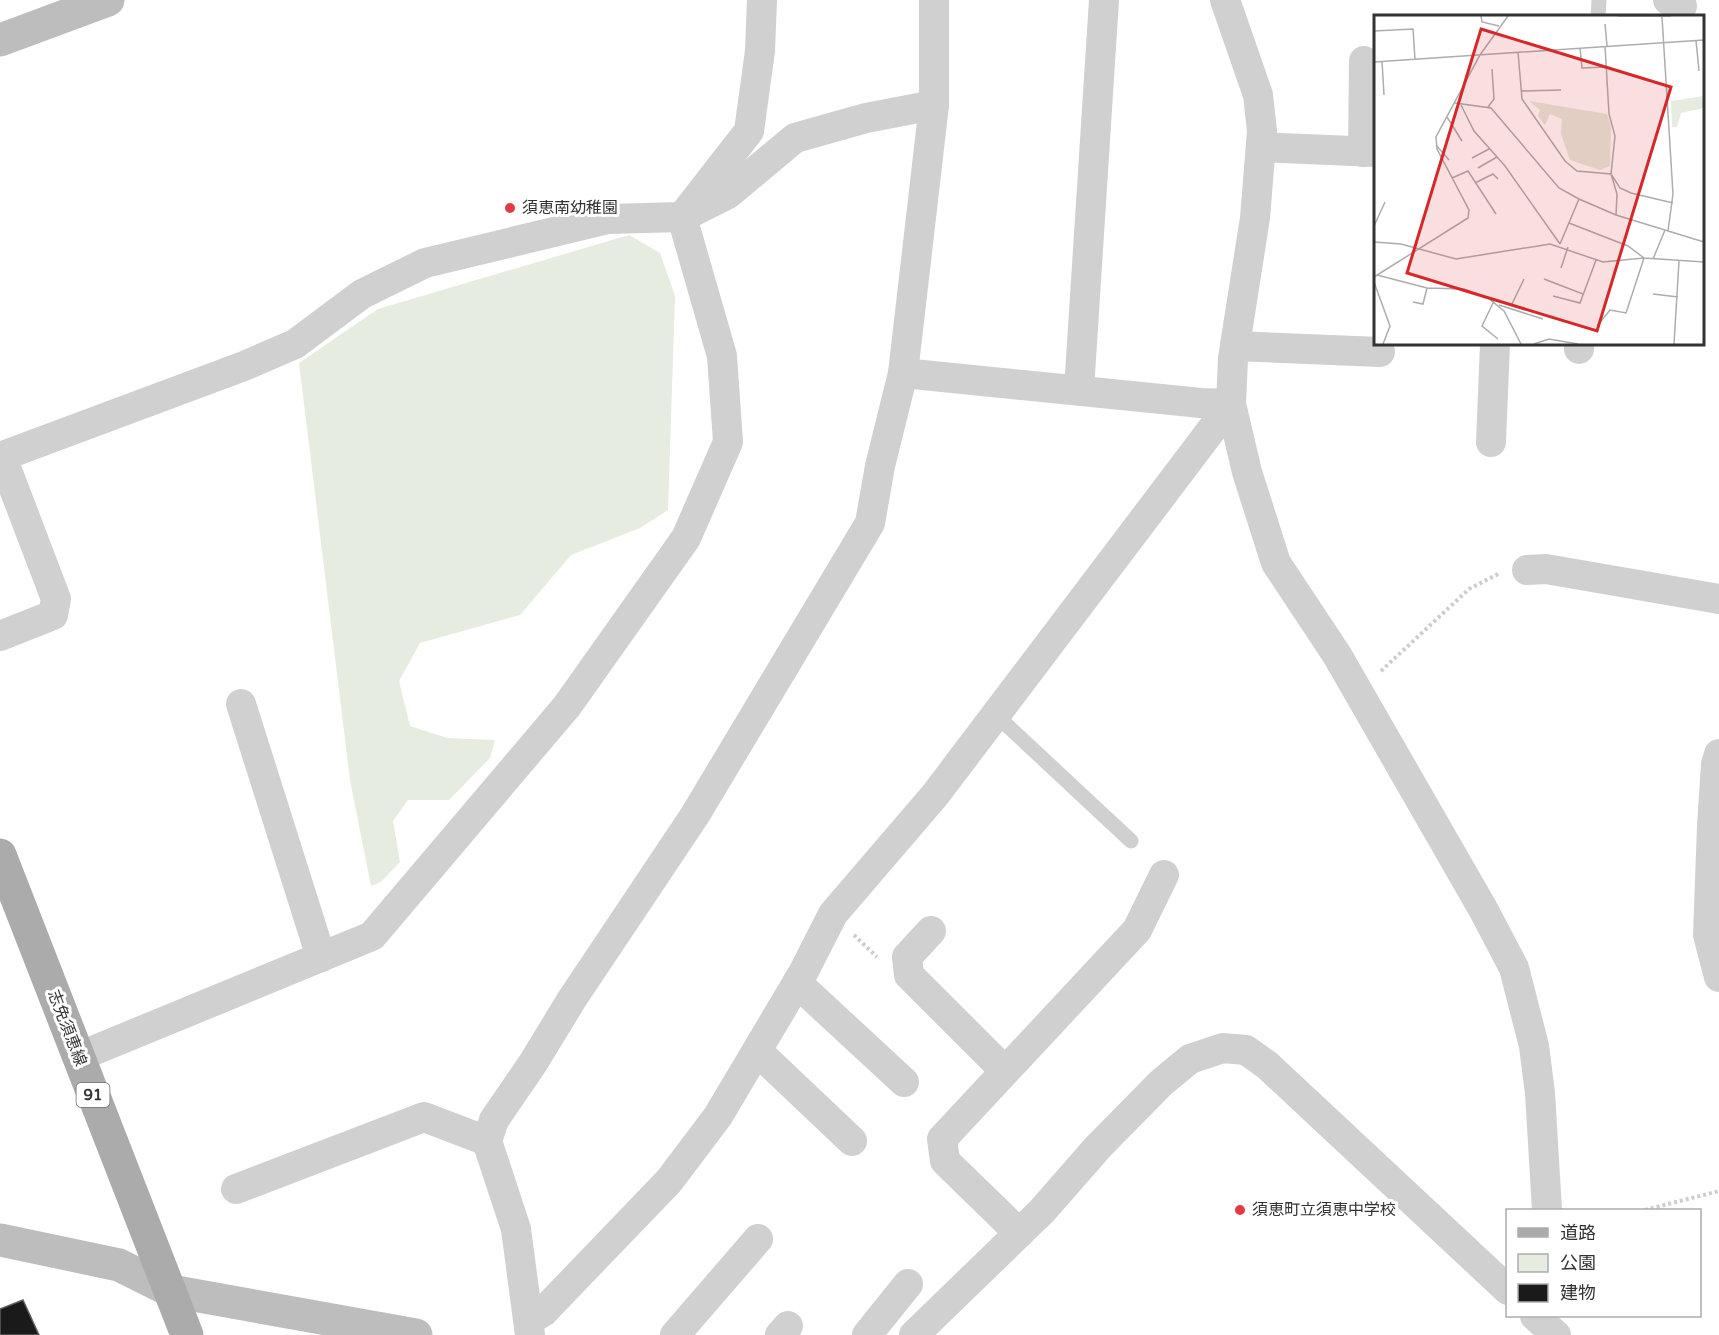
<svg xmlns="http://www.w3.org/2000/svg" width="1719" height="1335" viewBox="0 0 1719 1335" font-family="'Varela Round','Noto Sans JP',sans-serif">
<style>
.green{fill:#e6ecdf}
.building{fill:#1a1a1a;stroke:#5f5f5f;stroke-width:1.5}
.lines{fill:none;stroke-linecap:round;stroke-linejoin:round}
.path{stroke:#cdcdcd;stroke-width:4;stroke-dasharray:3 3;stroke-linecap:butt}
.lane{stroke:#d0d0d0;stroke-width:15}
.street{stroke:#d0d0d0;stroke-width:30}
.secondary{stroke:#bdbdbd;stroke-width:33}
.primary{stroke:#ababab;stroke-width:33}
.poi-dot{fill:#e63946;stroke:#fff;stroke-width:2}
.labels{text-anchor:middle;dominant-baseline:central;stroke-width:6;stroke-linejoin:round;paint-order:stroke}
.shield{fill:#fff;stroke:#707070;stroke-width:1.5}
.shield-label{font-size:15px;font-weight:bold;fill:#333}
.poi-label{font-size:16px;fill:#333;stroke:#fff;text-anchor:start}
.street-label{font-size:16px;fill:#333;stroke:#fff}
.inset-road{fill:none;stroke:#adadad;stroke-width:1.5}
.view{fill:#d62828;fill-opacity:0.15;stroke:#d62828;stroke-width:3}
.inset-edge{fill:none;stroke:#333;stroke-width:3}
</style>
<rect width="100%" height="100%" fill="#fff"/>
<path class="green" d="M629 235 660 253 675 296 668 510 640 528 571 555 520 615 420 643 399 681 410 726 447 738 495 740 490 758 449 800H408L393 821 400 862 381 882 371 886 350 780 299 363 378 309Z"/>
<path class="building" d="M23 1300 39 1335H0V1309Z"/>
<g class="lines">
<g class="path">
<path d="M1381 671 1469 589 1500 573"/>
<path d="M854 935 877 957"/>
<path d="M1645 1210 1719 1191"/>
</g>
<g class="lane">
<path d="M1598 16 1599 0"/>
<path d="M996 715 1131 841"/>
</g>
<g class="street">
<path d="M1225 0 1258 95 1262 131 1255 218 1233 358 1231 404 1247 472 1276 563 1337 655 1483 909 1514 968 1534 1046 1540 1093 1547 1210"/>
<path d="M1668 0 1682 6"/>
<path d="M1261 147 1376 152"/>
<path d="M1363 152 1364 61"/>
<path d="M1235 346 1380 352"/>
<path d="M1579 349V344"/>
<path d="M903 373 1201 403 1231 404"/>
<path d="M1079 390 1104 0"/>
<path d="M1491 442 1495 344"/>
<path d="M0 457 244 366 295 344 362 294 425 263 608 219 682 217 728 194 795 138 866 118 934 105"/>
<path d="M1527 570 1546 569 1719 599"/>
<path d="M0 636 53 615 56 599 2 457"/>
<path d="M241 704 321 957"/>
<path d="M1719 754 1716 764 1712 826 1708 935 1719 977"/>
<path d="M931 931 907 957 909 975 1005 1071"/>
<path d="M797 983 904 1082"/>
<path d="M757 1051 852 1141"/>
<path d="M78 1057 372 936 567 706 686 538 728 442 722 356 682 217 749 131 760 51 762 0"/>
<path d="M236 1189 424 1117 487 1141"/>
<path d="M1019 1233 945 1161 942 1139 1137 930 1164 875"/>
<path d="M1535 1316 1556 1335"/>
<path d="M529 1321 543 1312 669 1181 718 1116 803 973 833 914 935 795 1231 404"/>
<path d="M530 1335 516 1229 487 1141 494 1120 533 1063 572 999 695 815 870 523 880 466 903 373 934 105V0"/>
<path d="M675 1335 758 1239"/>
<path d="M780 1335 788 1326"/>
<path d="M867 1335 908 1284"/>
<path d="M914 1335 1042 1211 1098 1147 1161 1083 1190 1059 1223 1048 1246 1050 1267 1065 1508 1290"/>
</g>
<g class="secondary">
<path d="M0 40 108 0"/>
<path d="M0 1240 119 1265 171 1291 416 1335"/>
</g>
<path class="primary" d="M0 855 187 1335"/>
</g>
<g class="poi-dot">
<circle cx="510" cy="208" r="6"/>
<circle cx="1240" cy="1210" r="6"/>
</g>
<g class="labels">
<rect class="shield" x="76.5" y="1083" width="33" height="24" rx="4.5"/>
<g class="shield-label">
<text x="93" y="1095">91</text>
</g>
<g class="poi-label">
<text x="522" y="208">須恵南幼稚園</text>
<text x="1252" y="1210">須恵町立須恵中学校</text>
</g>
<g class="street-label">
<text transform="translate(67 1028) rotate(69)">志免須恵線</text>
</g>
</g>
<g transform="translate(1374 15)">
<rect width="330" height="330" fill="#fff"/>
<path d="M330 81V93L307 98 303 112H298L297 86ZM155 86 233 99 237 112 236 151 226 155 196 145 187 119 188 104 176 99 171 110 164 101 166 95Z" fill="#e6ecdf"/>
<path class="inset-road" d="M107 1 108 7 125 11M244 1H297M288 2 299 179 294 216M231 9 233 31M0 16 39 14 41 44M322 25 325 56M231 31 235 99 241 121 237 159 243 179 242 200M206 33 208 53 232 52M144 37 148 84 191 146 203 156 237 159 246 173 257 178 299 188M8 46 10 80M0 47 330 25M147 76 187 75M81 88 117 93 185 173 205 184 242 200 330 227M87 90 100 116 131 151 186 229M114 92 120 84 118 54M73 102 88 126M62 130 75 145M98 143 115 134M104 153 123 142M78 163 94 156 122 199M101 168 119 159 124 164M195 208 254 231 270 243 252 298 236 295 223 311M0 211 11 187M0 227 27 229 82 244 176 229 229 247 270 243 330 247M186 229 205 184M279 244 291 215M187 253 194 232M3 260 53 273 90 274 114 283 130 296 147 329M0 262 94 203 95 195 63 134 62 122 106 40 134 1M170 264 209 279M0 267 16 311 9 329M279 279 304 282M179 281 206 288 222 245M120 286 108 311 124 324M39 287 49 289 53 273M125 290 169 304M137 291 150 264M160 329 175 324 204 329M300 329 305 246"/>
<path class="view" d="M107 14 297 72 223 316 33 258Z"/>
<rect width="330" height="330" class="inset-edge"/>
</g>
<rect x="1506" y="1209" width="195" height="108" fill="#ffffff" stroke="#adadad" stroke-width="1.5"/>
<rect x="1518" y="1228" width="30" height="9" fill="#ababab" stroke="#adadad" stroke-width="1.5"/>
<text x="1560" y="1239" font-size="18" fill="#333333">道路</text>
<rect x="1518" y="1254" width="30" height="18" fill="#e6ecdf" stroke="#adadad" stroke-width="1.5"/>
<text x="1560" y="1269" font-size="18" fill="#333333">公園</text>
<rect x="1518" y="1284" width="30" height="18" fill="#1a1a1a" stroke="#adadad" stroke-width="1.5"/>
<text x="1560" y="1299" font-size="18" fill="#333333">建物</text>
</svg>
